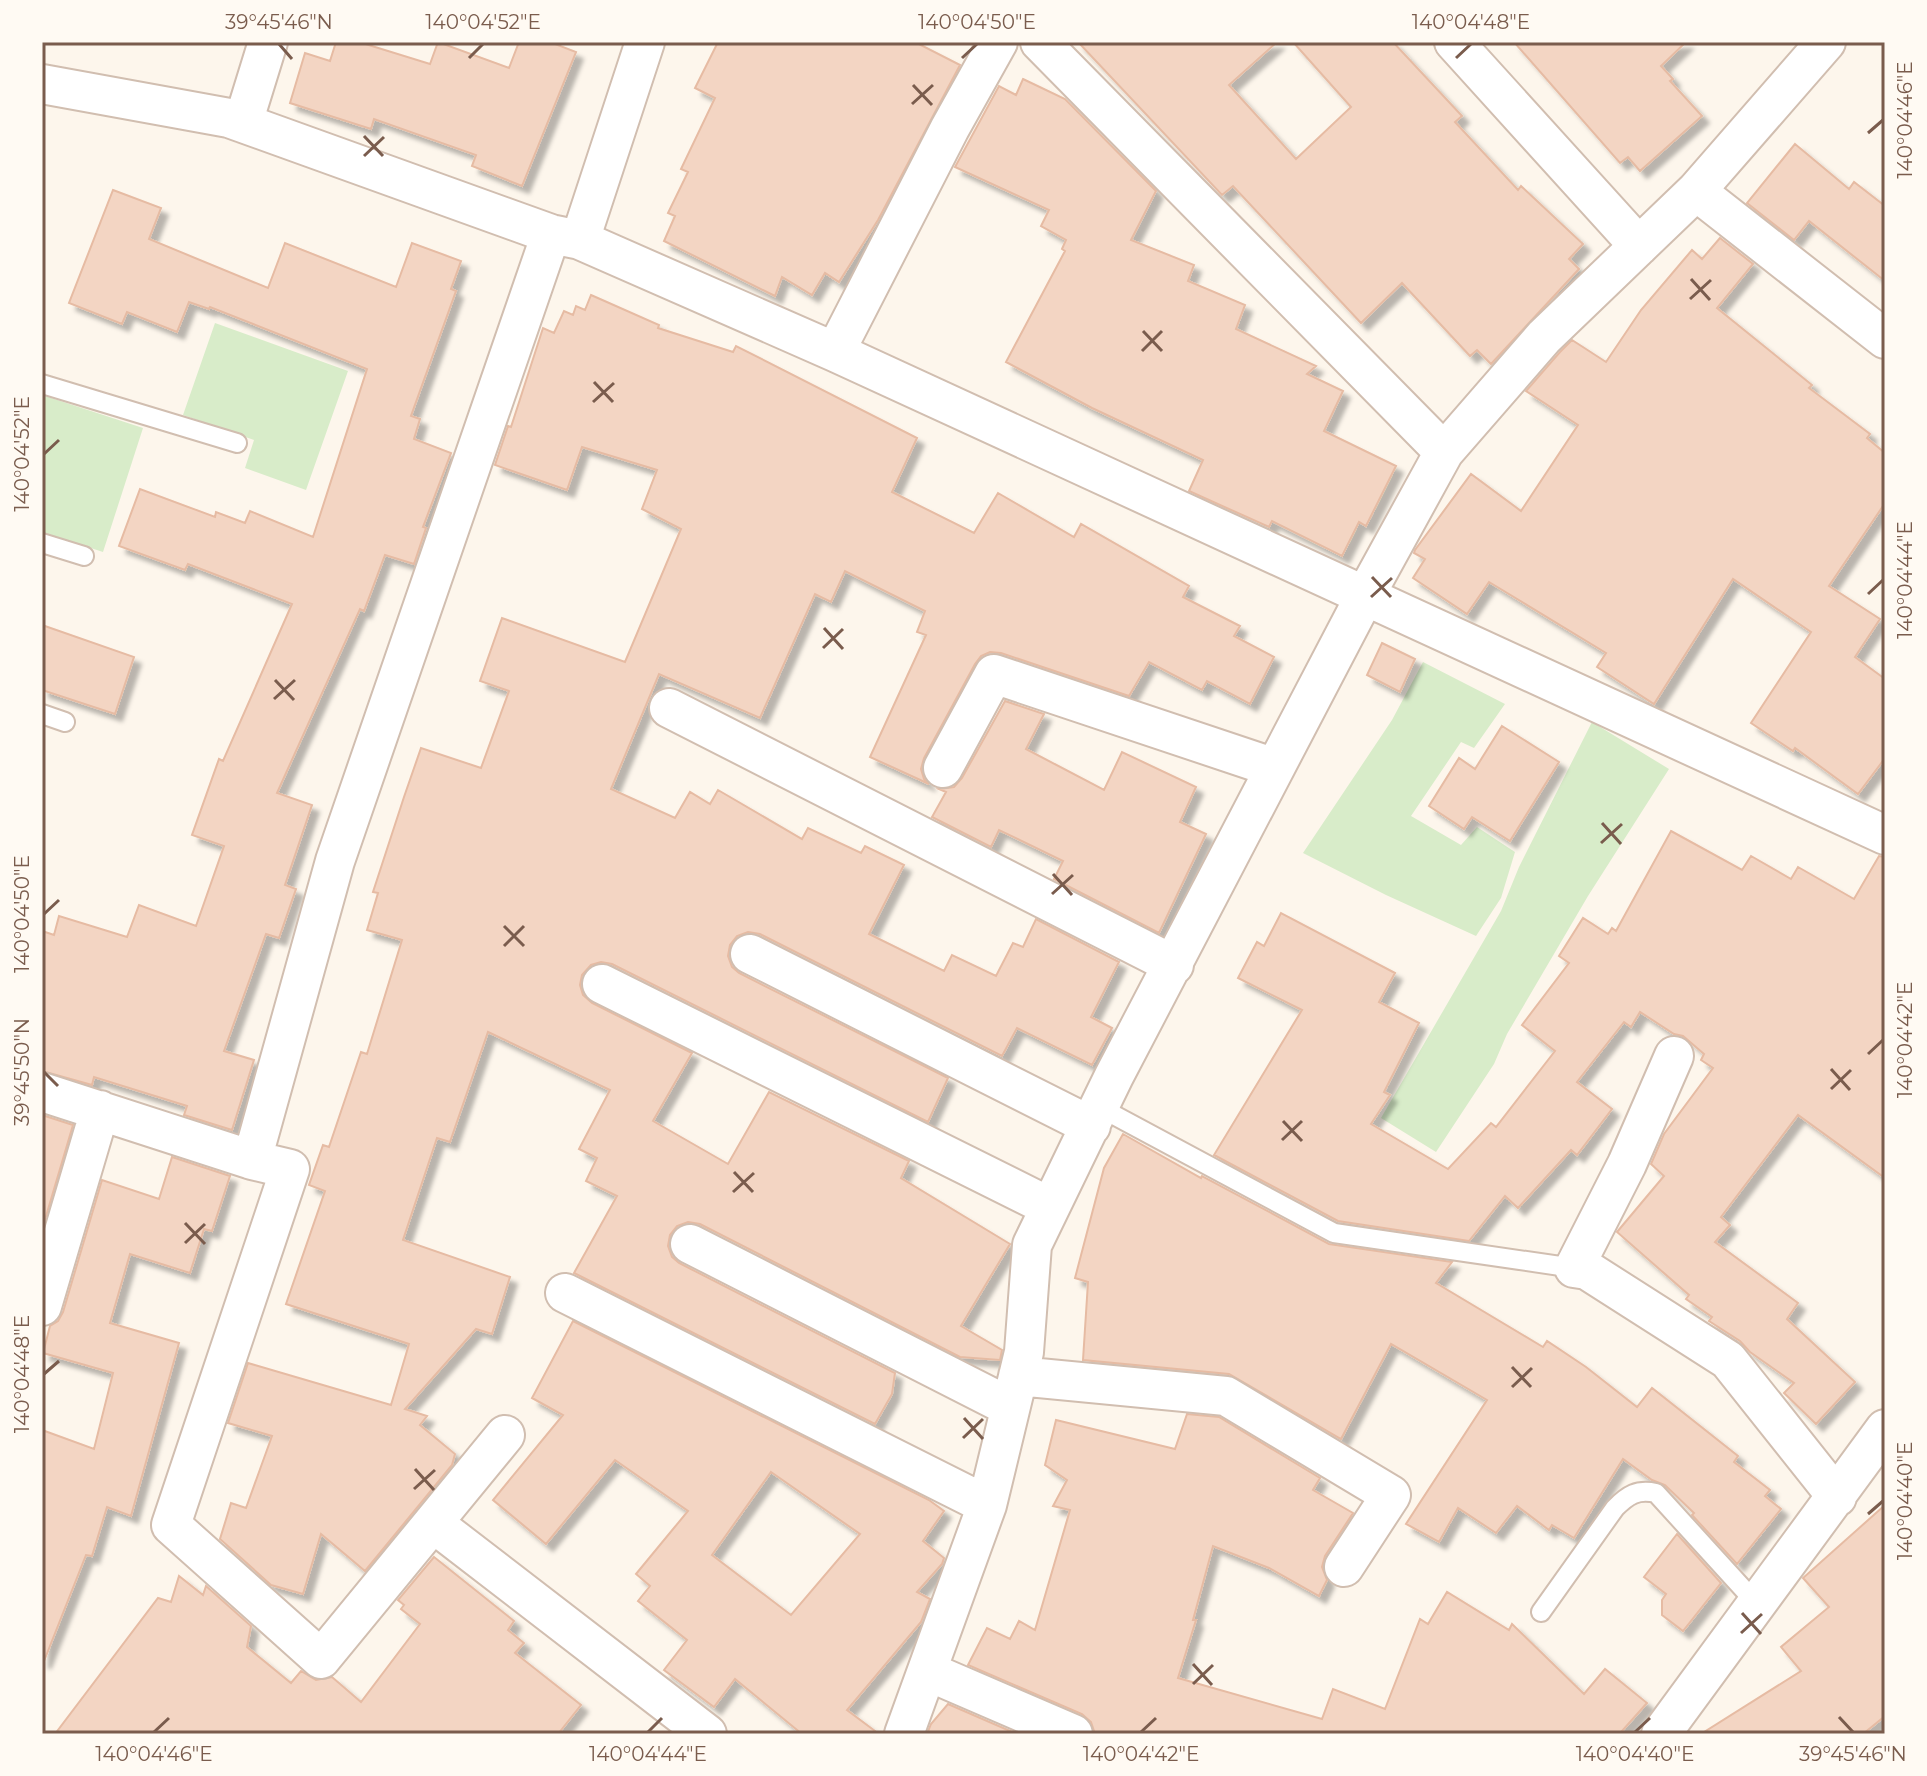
<svg xmlns="http://www.w3.org/2000/svg" width="1927" height="1776" viewBox="0 0 1927 1776" font-family="Montserrat,sans-serif">
<style>
.green{fill:#d8ecc9}
.building{fill:#f3d5c3;stroke:#e6bba3;stroke-width:2;fill-rule:evenodd;filter:url(#shadow)}
.lines{fill:none;stroke-linecap:round;stroke-linejoin:round}
.service-casing{stroke:#d1beb0;stroke-width:22}
.minor-casing{stroke:#d1beb0;stroke-width:42}
.service{stroke:#fff;stroke-width:18}
.minor{stroke:#fff;stroke-width:38}
.ticks{fill:none;stroke:#7a5c4d;stroke-width:3}
.neatline{fill:none;stroke:#7a5c4d;stroke-width:3}
.ticks-label{font-size:20px;text-anchor:middle;fill:#7a5c4d}
</style>
<defs>
<filter id="shadow"><feDropShadow dx="7" dy="7" stdDeviation="2" flood-color="#0004"/></filter>
</defs>
<rect width="100%" height="100%" fill="#fdf6ec"/>
<path class="green" d="M215,323L348,371L306,490L245,468L254,440L183,415Z
M42,395L143,428L103,552L42,532Z
M1423,662L1505,704L1474,748L1461,742L1411,816L1461,845L1477,827L1515,852L1501,898L1476,936L1386,895L1303,853L1392,720Z
M1592,722L1669,769L1588,896L1507,1034L1494,1064L1436,1152L1381,1118L1501,911L1519,867Z"/>
<path class="building" d="M336,42H359L430,64L438,42L509,68L519,42H550L576,52L522,186L472,166L476,155L374,119L371,129L290,103L305,53L330,61Z
M718,42H915L960,65L878,220L839,282L825,273L812,295L782,277L775,296L664,241L675,216L668,213L688,172L681,169L715,98L695,88Z
M1078,42H1277L1229,85L1296,159L1351,107L1293,42H1393L1462,116L1455,122L1518,190L1521,186L1583,244L1569,259L1579,269L1491,364L1477,350L1470,356L1402,283L1361,323L1233,186L1222,195Z
M1514,42H1686L1661,66L1673,79L1670,81L1702,116L1640,171L1628,157L1620,163Z
M1023,79L1065,99L1156,191L1131,240L1194,265L1188,281L1245,305L1236,329L1316,366L1307,374L1343,391L1324,431L1396,466L1366,526L1359,522L1342,556L1272,521L1269,527L1189,491L1203,460L1092,408L1006,362L1065,251L1062,249L1066,240L1041,226L1049,210L955,167L999,86L1016,95Z
M1795,144L1849,189L1854,182L1885,206V281L1809,221L1794,240L1747,203Z
M113,190L161,208L149,239L268,288L285,243L396,287L412,243L461,261L451,289L456,291L411,416L420,419L414,439L451,453L423,527L426,528L414,564L385,555L364,611L360,609L277,793L312,805L285,885L296,889L279,938L266,934L224,1051L254,1060L232,1130L184,1115L187,1106L94,1077L92,1085L42,1071V931L54,935L59,916L127,937L139,905L196,926L224,846L192,835L219,759L223,761L292,604L188,564L185,570L119,546L140,489L215,517L216,512L245,523L250,511L313,537L367,369L210,307L209,309L189,302L177,332L127,312L122,324L69,303Z
M1720,238L1753,264L1717,308L1812,385L1809,388L1870,434L1867,438L1885,453V503L1829,586L1880,619L1855,657L1885,679V758L1858,794L1795,748L1793,751L1751,723L1811,632L1733,579L1654,704L1597,667L1606,653L1489,582L1467,614L1413,578L1425,559L1414,553L1415,550L1471,474L1521,511L1578,425L1526,391L1560,352L1572,340L1606,362L1641,310L1692,250L1702,259Z
M591,295L659,325L658,328L733,352L736,346L917,438L892,492L974,533L998,493L1074,537L1081,524L1189,586L1183,597L1240,626L1234,636L1274,657L1250,704L1207,681L1202,690L1149,662L1129,696L1001,653L990,652L981,656L975,664L924,758L921,769L924,779L929,784L870,757L926,635L917,632L925,611L845,571L831,602L815,594L760,718L659,674L611,789L675,818L690,792L710,804L718,790L802,839L808,828L861,853L865,846L904,865L869,934L944,971L952,955L996,976L1013,943L1023,947L1036,919L1119,962L1091,1017L1112,1028L1092,1065L1017,1028L1002,1056L760,934L748,932L737,936L730,945L728,956L732,967L739,973L948,1078L928,1122L612,964L601,962L591,965L582,975L580,985L583,995L592,1003L692,1053L653,1121L728,1164L769,1092L909,1161L901,1178L1010,1244L961,1326L1002,1350L1000,1360L960,1357L700,1224L688,1222L677,1226L670,1235L668,1246L672,1257L679,1263L895,1373L892,1394L875,1424L574,1273L617,1196L586,1181L597,1158L579,1149L610,1090L488,1032L450,1142L437,1138L403,1240L510,1277L492,1334L476,1329L405,1409L427,1416L420,1425L455,1454L452,1465L365,1571L321,1534L303,1594L271,1585L220,1539L231,1503L246,1508L272,1436L228,1423L248,1363L391,1405L409,1344L286,1304L325,1191L309,1185L323,1145L329,1147L361,1052L367,1054L402,940L367,930L378,893L373,892L404,797L421,748L481,768L509,691L480,681L502,618L625,662L681,529L642,509L657,470L582,447L567,490L495,465L508,426L511,427L543,328L554,333L564,311L573,315L576,306L585,310Z
M42,625L134,657L115,714L42,690Z
M1382,643L1415,659L1400,692L1367,675Z
M1005,701L1044,714L1026,749L1104,790L1122,752L1196,787L1180,822L1206,834L1159,933L1054,879L1063,861L999,830L991,847L932,817L946,792L939,789L954,787L962,778Z
M1502,726L1559,762L1510,841L1472,817L1464,829L1429,806L1459,758L1475,769Z
M1671,831L1742,870L1751,856L1791,879L1798,867L1854,899L1879,856L1885,857V1178L1798,1115L1721,1217L1730,1225L1715,1242L1798,1303L1787,1319L1855,1382L1816,1424L1784,1393L1794,1383L1750,1352L1740,1341L1709,1321L1712,1317L1686,1299L1689,1295L1617,1232L1664,1176L1651,1164L1664,1134L1713,1068L1701,1060L1704,1054L1683,1036L1674,1034L1640,1012L1631,1027L1624,1022L1577,1082L1612,1109L1577,1155L1571,1150L1518,1208L1505,1196L1469,1241L1338,1221L1214,1155L1302,1010L1238,978L1257,942L1264,946L1281,913L1395,973L1379,1002L1419,1023L1384,1092L1390,1095L1371,1124L1448,1169L1491,1123L1496,1127L1555,1051L1522,1025L1569,963L1559,956L1583,918L1608,934L1612,928L1616,931Z
M42,1115L73,1125L44,1223L42,1222Z
M1123,1134L1201,1178L1202,1176L1329,1244L1452,1262L1436,1283L1543,1347L1547,1341L1586,1367L1637,1407L1652,1388L1738,1456L1734,1462L1770,1490L1765,1496L1781,1509L1737,1564L1692,1515L1694,1513L1665,1485L1652,1480L1623,1459L1574,1538L1552,1525L1549,1530L1517,1506L1496,1533L1458,1508L1439,1542L1406,1524L1487,1400L1391,1344L1341,1439L1229,1374L1083,1360L1088,1282L1075,1278L1104,1168Z
M172,1157L230,1176L212,1231L204,1229L190,1273L130,1254L110,1323L179,1343L131,1516L107,1507L92,1556L86,1555L44,1661H42V1430L94,1449L113,1373L43,1353L50,1326L58,1321L63,1312L102,1180L159,1199Z
M573,1321L929,1500L944,1511L923,1541L944,1558L942,1564L917,1592L930,1599L921,1622L847,1710L879,1734H802L735,1679L714,1707L664,1670L687,1640L638,1601L650,1586L636,1574L688,1511L615,1460L546,1544L493,1500L563,1415L532,1398ZM771,1472L860,1534L791,1615L712,1555Z
M1187,1414L1219,1417L1320,1478L1313,1490L1353,1513L1325,1556L1322,1567L1327,1580L1319,1596L1269,1568L1213,1546L1193,1620H1196L1178,1678L1322,1719L1333,1689L1385,1709L1420,1619L1428,1624L1447,1592L1509,1630L1512,1624L1584,1694L1605,1669L1647,1703L1622,1731L1625,1734H1095L1091,1722L1082,1714L968,1665L987,1628L1010,1639L1019,1621L1035,1630L1070,1510L1053,1506L1067,1480L1045,1465L1056,1420L1175,1449Z
M1885,1505V1716L1863,1734H1701L1801,1671L1781,1647L1829,1607L1803,1578Z
M1677,1534L1721,1583L1683,1631L1662,1615V1600L1666,1594L1644,1577Z
M434,1557L514,1621L508,1630L524,1643L515,1653L581,1705L558,1734H55L158,1598L171,1602L179,1576L203,1595L206,1586L251,1626L247,1647L291,1683L301,1671L316,1680L332,1677L361,1702L420,1624L401,1609L404,1605L398,1600Z
M948,1704L1017,1734H927L931,1724Z"/>
<g class="lines">
<defs>
<path id="service" d="M42,384L237,443
M42,543L84,556
M42,714L65,722
M1099,1107L1334,1233L1574,1268
M1541,1612L1615,1508C1628,1495 1637,1489 1656,1493L1757,1604"/>
<path id="minor" d="M1040,42L1444,452
M1454,42L1639,246
M42,84L229,118L551,234L580,240L835,352L1885,835
M243,123L268,42
M1696,191L1885,339
M580,240L645,42
M835,352L950,128L998,42
M669,708L1174,965
M943,768L994,674L1275,768
M750,954L1091,1126
M602,984L1050,1207
M1674,1056L1627,1164L1574,1268L1587,1270L1728,1360L1837,1497
M42,1092L252,1160L335,861L551,234
M252,1160L290,1169L171,1525L321,1659L505,1435
M690,1244L1010,1407
M565,1293L987,1505
M42,1306L100,1110
M1018,1376L1226,1396L1391,1495L1344,1567
M433,1523L707,1734
M927,1671L1073,1734
M904,1734L987,1505L1024,1352L1032,1245L1114,1076L1366,594L1444,452L1544,337L1696,191L1826,42
M1661,1734L1885,1429"/>
</defs>
<use href="#service" class="service-casing"/>
<use href="#minor" class="minor-casing"/>
<use href="#service" class="service"/>
<use href="#minor" class="minor"/>
</g>
<path class="ticks" d="M279,44L292,59M469,58L483,44M962,58L977,44M1456,58L1471,44M913,85L932,105M912,104L933,85M1868,133L1883,120M364,136L383,156M364,156L384,137M1691,279L1710,300M1690,299L1711,280M1143,331L1162,351M1142,351L1162,331M594,382L613,402M593,402L614,383M44,454L59,440M1372,577L1391,597M1868,594L1883,580M1371,597L1392,578M824,628L843,649M823,648L843,629M275,680L294,700M274,699L295,680M1602,823L1621,844M1601,843L1622,824M1053,874L1072,895M1052,894L1073,875M44,914L59,900M504,926L524,946M504,946L524,926M1868,1054L1883,1040M1831,1069L1850,1090M44,1072L58,1086M1831,1089L1851,1070M1283,1121L1302,1141M1282,1140L1302,1121M734,1172L753,1192M733,1192L754,1173M185,1223L205,1244M185,1243L205,1224M1512,1367L1531,1387M44,1374L59,1361M1512,1387L1532,1368M964,1418L983,1439M963,1438L983,1419M415,1469L434,1490M414,1489L435,1470M1868,1514L1883,1501M1742,1613L1761,1634M1741,1633L1762,1614M1193,1664L1212,1685M1193,1684L1213,1665M1839,1717L1853,1732M154,1732L169,1718M648,1732L662,1718M1141,1732L1156,1718M1635,1732L1650,1718"/>
<rect width="1927" height="1776" fill="none" stroke="#fffaf3" stroke-width="88"/>
<rect x="44" y="44" width="1839" height="1688" class="neatline"/>
<g class="ticks-label">
<text x="279" y="29">39°45'46"N</text>
<text x="483" y="29">140°04'52"E</text>
<text x="977" y="29">140°04'50"E</text>
<text x="1471" y="29">140°04'48"E</text>
<text transform="translate(1905 120) rotate(-90)" y="7">140°04'46"E</text>
<text transform="translate(22 454) rotate(-90)" y="7">140°04'52"E</text>
<text transform="translate(1905 580) rotate(-90)" y="7">140°04'44"E</text>
<text transform="translate(22 914) rotate(-90)" y="7">140°04'50"E</text>
<text transform="translate(1905 1040) rotate(-90)" y="7">140°04'42"E</text>
<text transform="translate(22 1072) rotate(-90)" y="7">39°45'50"N</text>
<text transform="translate(22 1374) rotate(-90)" y="7">140°04'48"E</text>
<text transform="translate(1905 1501) rotate(-90)" y="7">140°04'40"E</text>
<text x="154" y="1761">140°04'46"E</text>
<text x="648" y="1761">140°04'44"E</text>
<text x="1141" y="1761">140°04'42"E</text>
<text x="1635" y="1761">140°04'40"E</text>
<text x="1853" y="1761">39°45'46"N</text>
</g>
</svg>
